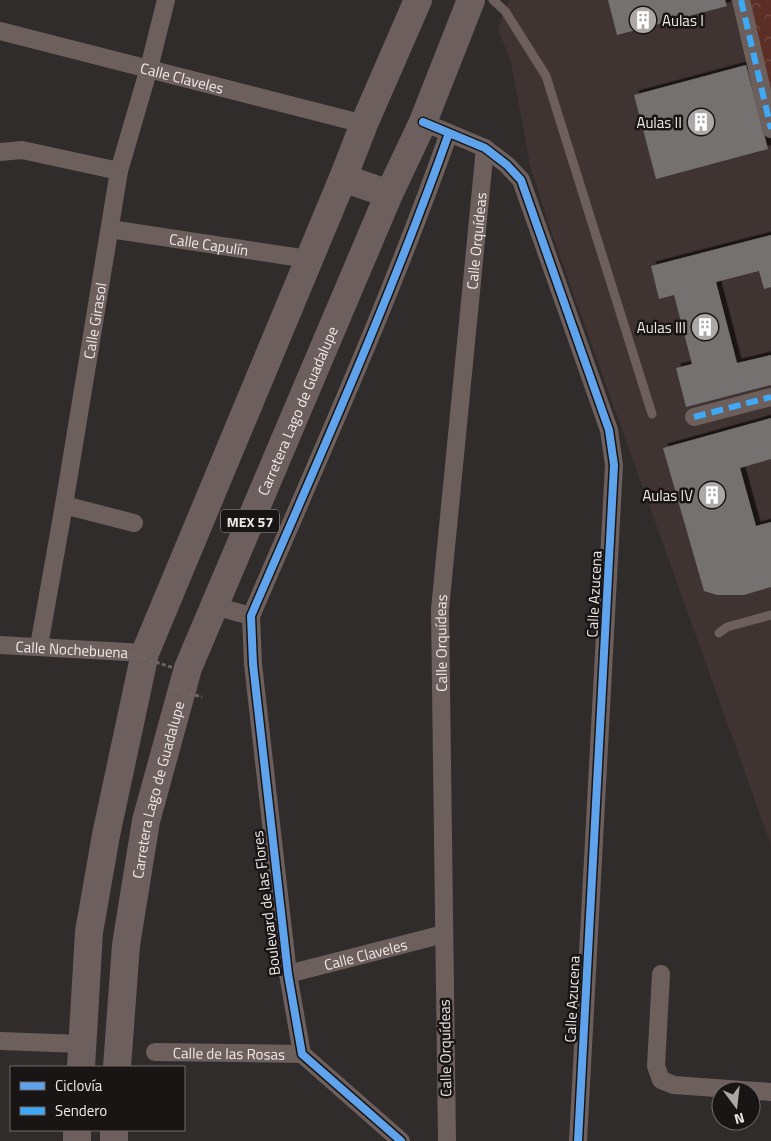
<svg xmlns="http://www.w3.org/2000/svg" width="771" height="1141" viewBox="0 0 771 1141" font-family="'Titillium Web',sans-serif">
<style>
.built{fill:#403432}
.park{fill:url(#park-crowns)}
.building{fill:#747171;filter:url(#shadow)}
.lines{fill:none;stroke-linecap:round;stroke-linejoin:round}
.lane{stroke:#6d5f5c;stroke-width:9}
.street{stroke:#6d5f5c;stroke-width:18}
.primary{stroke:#6d5f5d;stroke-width:28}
.path-bridge{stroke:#706563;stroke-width:3;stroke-dasharray:4 2.5;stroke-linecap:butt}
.quiet{stroke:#3fa9f5;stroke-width:6;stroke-dasharray:12 6;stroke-linecap:butt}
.cycleway-casing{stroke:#181514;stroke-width:11}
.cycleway{stroke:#60a3ed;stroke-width:8}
.labels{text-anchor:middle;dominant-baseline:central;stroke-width:5;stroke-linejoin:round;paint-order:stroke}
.shield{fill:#181514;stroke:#aeaaa9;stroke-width:1}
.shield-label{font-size:14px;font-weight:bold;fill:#efeae9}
.poi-label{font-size:15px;fill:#efeae9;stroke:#181514;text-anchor:end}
.street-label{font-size:15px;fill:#efeae9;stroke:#181514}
</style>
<defs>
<pattern id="park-crowns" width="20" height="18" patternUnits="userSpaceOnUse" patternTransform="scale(1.25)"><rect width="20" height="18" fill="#5b2e26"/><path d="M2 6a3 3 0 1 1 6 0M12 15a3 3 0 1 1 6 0" fill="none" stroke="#734c46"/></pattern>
<filter id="shadow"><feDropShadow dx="4.5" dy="-4.5" stdDeviation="0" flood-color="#0009"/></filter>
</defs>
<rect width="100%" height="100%" fill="#302c2c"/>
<path class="built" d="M509,0H771V845L552,234L530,165L511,62L498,29Z"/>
<path class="park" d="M750,0H771V93Z"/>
<path class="building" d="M608,0H725L727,6L617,35Z
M746,65L768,149L656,179L634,95Z
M771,235V287L764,289L759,271L716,282L737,363L771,355V385L686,407L676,368L692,364L674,295L659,299L651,266Z
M771,418V459L740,468L756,526L771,522V587L744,595H717L704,591L663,448Z"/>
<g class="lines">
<path class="lane" d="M493,0L505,11L546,76L652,414
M719,633L727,627L771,615"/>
<g class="street">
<path d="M741,0L771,129"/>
<path id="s1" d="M0,31L364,124"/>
<path d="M423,122L485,148L507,165L521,180L609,430L614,465L578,1141"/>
<path d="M0,152L22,150L119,171"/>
<path id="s2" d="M110,229L308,259"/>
<path d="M694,417L771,397"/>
<path d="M64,505L134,523"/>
<path d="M214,606L251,616"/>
<path id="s3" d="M0,645L145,653"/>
<path id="s4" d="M39,646L64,505L119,171L149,68L166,0"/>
<path id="s5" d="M288,974L444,934"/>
<path d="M661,974L656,1066L661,1080L674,1085L771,1092"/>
<path d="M0,1041L81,1044"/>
<path id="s6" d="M155,1052L302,1054"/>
<path d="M401,1141L302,1054L288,974L253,664L251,616C320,456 391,297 449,133"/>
<path id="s7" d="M447,1141L440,609L485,148"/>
</g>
<g class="primary">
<path d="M343,178L389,194"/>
<path d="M81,1067L89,932L106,835L145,653L343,178L364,124L418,0"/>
<path id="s8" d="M117,1067L126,945L146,821L188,668L389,194L423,122L471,0"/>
<path d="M77,1141V1130"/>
<path d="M114,1141V1130"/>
</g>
<path class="path-bridge" d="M131,654L177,669
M170,688L202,697"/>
<path class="quiet" d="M741,0L771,129
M694,417L771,397"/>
<defs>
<path id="cycleway" d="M423,122L485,148L507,165L521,180L609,430L614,465L578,1141
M401,1141L302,1054L288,974L253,664L251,616C320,456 391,297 449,133"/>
</defs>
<use href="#cycleway" class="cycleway-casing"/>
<use href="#cycleway" class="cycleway"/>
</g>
<defs>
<symbol id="building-disc" viewBox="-11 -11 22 22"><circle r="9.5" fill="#aca8a7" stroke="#181514"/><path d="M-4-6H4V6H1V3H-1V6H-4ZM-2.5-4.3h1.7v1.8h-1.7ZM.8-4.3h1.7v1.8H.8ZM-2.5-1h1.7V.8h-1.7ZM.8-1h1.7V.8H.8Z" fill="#fff"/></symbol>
</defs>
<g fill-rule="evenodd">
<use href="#building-disc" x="627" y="4" width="32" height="32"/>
<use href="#building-disc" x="685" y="106" width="32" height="32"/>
<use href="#building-disc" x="689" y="311" width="32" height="32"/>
<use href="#building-disc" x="696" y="479" width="32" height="32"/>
</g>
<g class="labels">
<rect class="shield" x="221" y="509.5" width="58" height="23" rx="4"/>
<g class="shield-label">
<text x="250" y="521">MEX 57</text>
</g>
<g class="poi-label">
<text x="662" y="20" text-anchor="start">Aulas I</text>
<text x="682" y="122">Aulas II</text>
<text x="686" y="327">Aulas III</text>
<text x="693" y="495">Aulas IV</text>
</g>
<g class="street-label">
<text stroke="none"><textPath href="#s1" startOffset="188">Calle Claveles</textPath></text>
<text stroke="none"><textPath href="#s7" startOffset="902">Calle Orquídeas</textPath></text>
<text stroke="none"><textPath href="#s2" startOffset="100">Calle Capulín</textPath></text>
<text stroke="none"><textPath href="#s4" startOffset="330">Calle Girasol</textPath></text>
<text stroke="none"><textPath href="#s8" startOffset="686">Carretera Lago de Guadalupe</textPath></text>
<text transform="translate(594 594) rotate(-87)">Calle Azucena</text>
<text stroke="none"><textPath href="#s7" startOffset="498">Calle Orquídeas</textPath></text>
<text stroke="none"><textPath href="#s3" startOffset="72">Calle Nochebuena</textPath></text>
<text stroke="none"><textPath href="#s8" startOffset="281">Carretera Lago de Guadalupe</textPath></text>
<text transform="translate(266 903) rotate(-97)">Boulevard de las Flores</text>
<text stroke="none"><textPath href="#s5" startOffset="80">Calle Claveles</textPath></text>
<text transform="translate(572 999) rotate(-87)">Calle Azucena</text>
<text transform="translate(445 1048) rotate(-91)">Calle Orquídeas</text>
<text stroke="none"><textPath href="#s6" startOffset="74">Calle de las Rosas</textPath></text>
</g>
</g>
<rect x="10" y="1066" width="175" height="65" fill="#181514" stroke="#6e6a69"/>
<rect x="20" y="1082" width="25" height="8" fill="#60a3ed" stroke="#6e6a69"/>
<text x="55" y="1091" font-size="15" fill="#efeae9">Ciclovía</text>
<rect x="20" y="1107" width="25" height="8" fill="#3fa9f5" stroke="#6e6a69"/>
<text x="55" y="1116" font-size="15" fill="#efeae9">Sendero</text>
<g transform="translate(736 1106) rotate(165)"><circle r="24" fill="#181514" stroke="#6e6a69"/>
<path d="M0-4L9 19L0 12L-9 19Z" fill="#aca8a7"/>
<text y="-8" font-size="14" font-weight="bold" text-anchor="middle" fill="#efeae9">N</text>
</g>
</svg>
